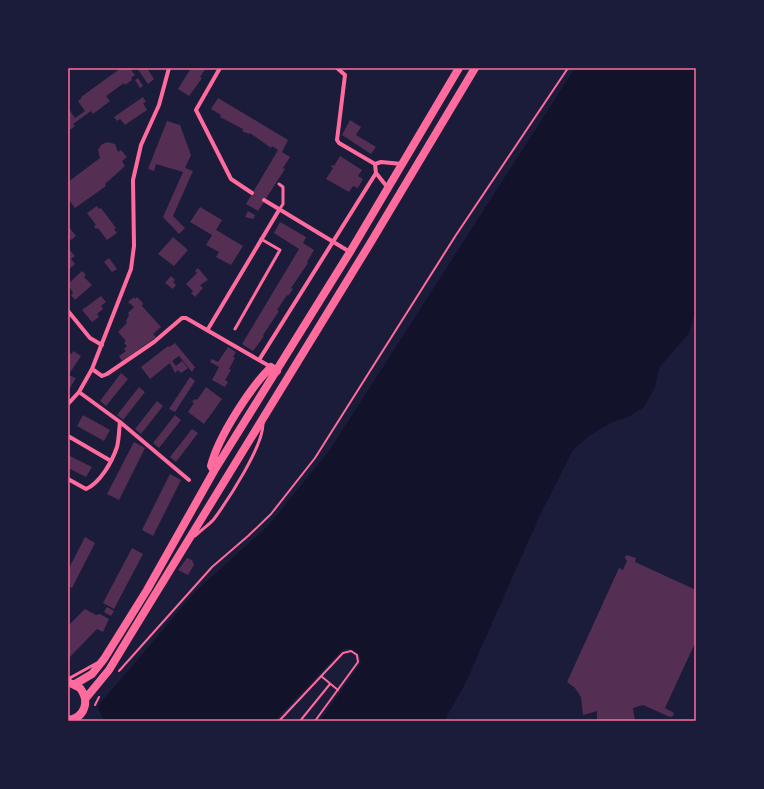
<svg xmlns="http://www.w3.org/2000/svg" width="764" height="789" viewBox="0 0 764 789" font-family="Commissioner,sans-serif">
<style>
.water{fill:#12122b}
.building{fill:#542f53}
.lines{fill:none;stroke-linecap:round;stroke-linejoin:round}
.path{stroke:#ff6b9d;stroke-width:2}
.service{stroke:#ff6b9d;stroke-width:3}
.minor{stroke:#ff6b9d;stroke-width:4}
.secondary{stroke:#ff6b9d;stroke-width:8}
.neatline{fill:none;stroke:#ff6b9d;stroke-width:1.5}
</style>
<rect width="100%" height="100%" fill="#1b1b3a"/>
<path class="water" d="M575,68H696V307L689,333L659,368L655,387L644,407L630,416L610,423L589,436L573,450L540,515L465,684L444,721H320L361,663C360,652 354,647 343,649L274,721H104L98,706L196,591L268,526L329,451Z"/>
<path class="building" d="M121,68H130L135,75L131,78L132,80L125,85L124,83L106,96L110,101L93,114L91,111L73,124L75,126L68,131V108L75,118L85,111L78,101L82,98L81,97Z
M137,68H147L154,79L148,84Z
M191,68H206L200,77L202,78L189,96L178,89Z
M138,78L143,86L140,88L135,80Z
M143,97L146,102L143,103L147,110L125,125L120,119L117,121L114,117Z
M218,98L288,140L282,152L290,157L283,168L285,169L258,211L246,204L278,150L272,146L271,148L250,133L249,134L242,131L243,129L220,117L221,115L211,109Z
M350,120L361,127L356,135L376,147L371,154L342,135Z
M167,121L180,125L191,155L185,168L193,171L173,216L185,228L179,234L163,217L183,172L156,164L154,171L148,169Z
M107,142L115,144L118,152L121,150L127,157L122,161L125,166L105,184L106,186L75,208L68,199V182L100,158L98,150L101,145Z
M340,156L362,170L358,176L363,179L358,188L353,186L349,192L326,179L333,168L331,167L332,165L334,166Z
M97,206L99,209L101,208L116,228L114,229L117,233L107,240L98,228L96,229L94,226L96,225L87,213Z
M200,207L222,220L216,230L243,246L231,265L216,257L219,252L206,245L212,235L190,222Z
M248,211L255,215L253,219L245,217Z
M280,222L306,237L303,243L314,250L307,262L308,263L291,288L293,289L288,296L287,295L277,310L279,311L263,335L264,336L253,351L242,344L299,249L274,233Z
M68,226L76,236L71,240L68,236Z
M173,237L188,250L174,266L158,254Z
M68,248L75,256L71,259L75,264L68,270Z
M109,258L117,269L112,272L104,262Z
M198,268L208,280L200,285L203,288L195,297L191,293L193,291L186,284L197,273L195,271Z
M82,271L86,275L84,277L92,285L75,300L71,295L73,293L68,284Z
M171,276L175,280L173,282L176,285L173,289L165,283Z
M101,296L106,302L101,306L103,309L97,314L99,317L92,322L82,310Z
M134,297L135,299L137,297L143,303L142,306L161,327L153,334L156,337L152,340L122,361L119,356L126,351L124,349L127,346L124,343L126,341L118,332L127,323L126,321L129,315L128,313L134,307L128,302Z
M175,343L195,367L192,372L179,356L172,361L176,366L182,361L188,368L181,373L178,370L175,373L170,363L150,379L141,367L168,346L169,347Z
M228,347L236,352L233,357L235,358L229,369L231,370L225,380L228,382L225,387L212,380L219,367L210,362L212,359L218,362Z
M73,351L81,356L69,374L68,352L72,354Z
M121,373L128,379L106,406L100,401Z
M68,375L76,378L68,391Z
M190,377L195,381L175,412L169,409Z
M139,387L145,392L123,420L117,415Z
M206,387L222,399L204,424L188,412L194,403L192,402L195,399L197,400Z
M157,401L163,406L141,434L135,429Z
M83,415L110,430L104,441L77,426Z
M175,415L181,420L159,448L153,443Z
M192,429L198,433L176,462L170,457Z
M134,442L145,448L119,500L107,494Z
M68,455L92,467L86,477L68,468Z
M170,474L181,480L153,536L142,530Z
M85,537L95,543L72,588L68,586V570Z
M132,548L143,554L114,609L103,603Z
M626,555L636,558L635,562L696,590V641L665,708L674,713L673,716L670,717L643,705L633,708L635,721H597V711L583,715L581,697L575,688L567,682L619,568L623,570L627,561L625,558Z
M187,558L192,560L194,565L188,575L178,570Z
M107,607L114,611L111,616L104,612Z
M85,609L96,615L100,614L109,619L103,632L97,629L68,659V626Z"/>
<g class="lines">
<path class="path" d="M119,671L212,567L248,536L271,514L315,458L456,235L568,68
M321,676L338,690
M95,705L99,697
M279,721L343,653L351,651L357,655L358,662L315,721
M300,721L330,684"/>
<path class="service" d="M279,184L283,187V204L279,210
M235,329L280,250L261,239
M195,536C201,530 209,525 214,519C228,500 264,445 263,423
M68,679L97,663"/>
<path class="minor" d="M220,68L196,110L231,179L252,193
M337,68L345,75L337,140L339,143L375,164
M375,164L376,173L388,188
M375,164L381,162L402,164
M264,200L350,252
M68,311L90,338L102,345
M208,329L279,210
M259,360L376,173
M92,369L102,376L107,374L154,342L182,318H186L271,367
M79,392L120,422L189,480
M68,404L79,392L92,369L131,269L134,246L133,180L141,145L159,105L169,68
M68,436L111,461
M68,479L86,489C100,483 112,462 117,447C119,439 119,430 120,422"/>
<path class="secondary" d="M214,471L211,466C218,437 250,388 271,367L277,371
M68,682L80,688C90,701 85,718 68,720
M75,684L92,674L104,659L147,590L214,471L350,252L459,68
M86,698L109,670L129,637L371,242L475,68"/>
</g>
<rect width="764" height="789" fill="none" stroke="#1b1b3a" stroke-width="138"/>
<rect x="69" y="69" width="626" height="651" class="neatline"/>
</svg>
